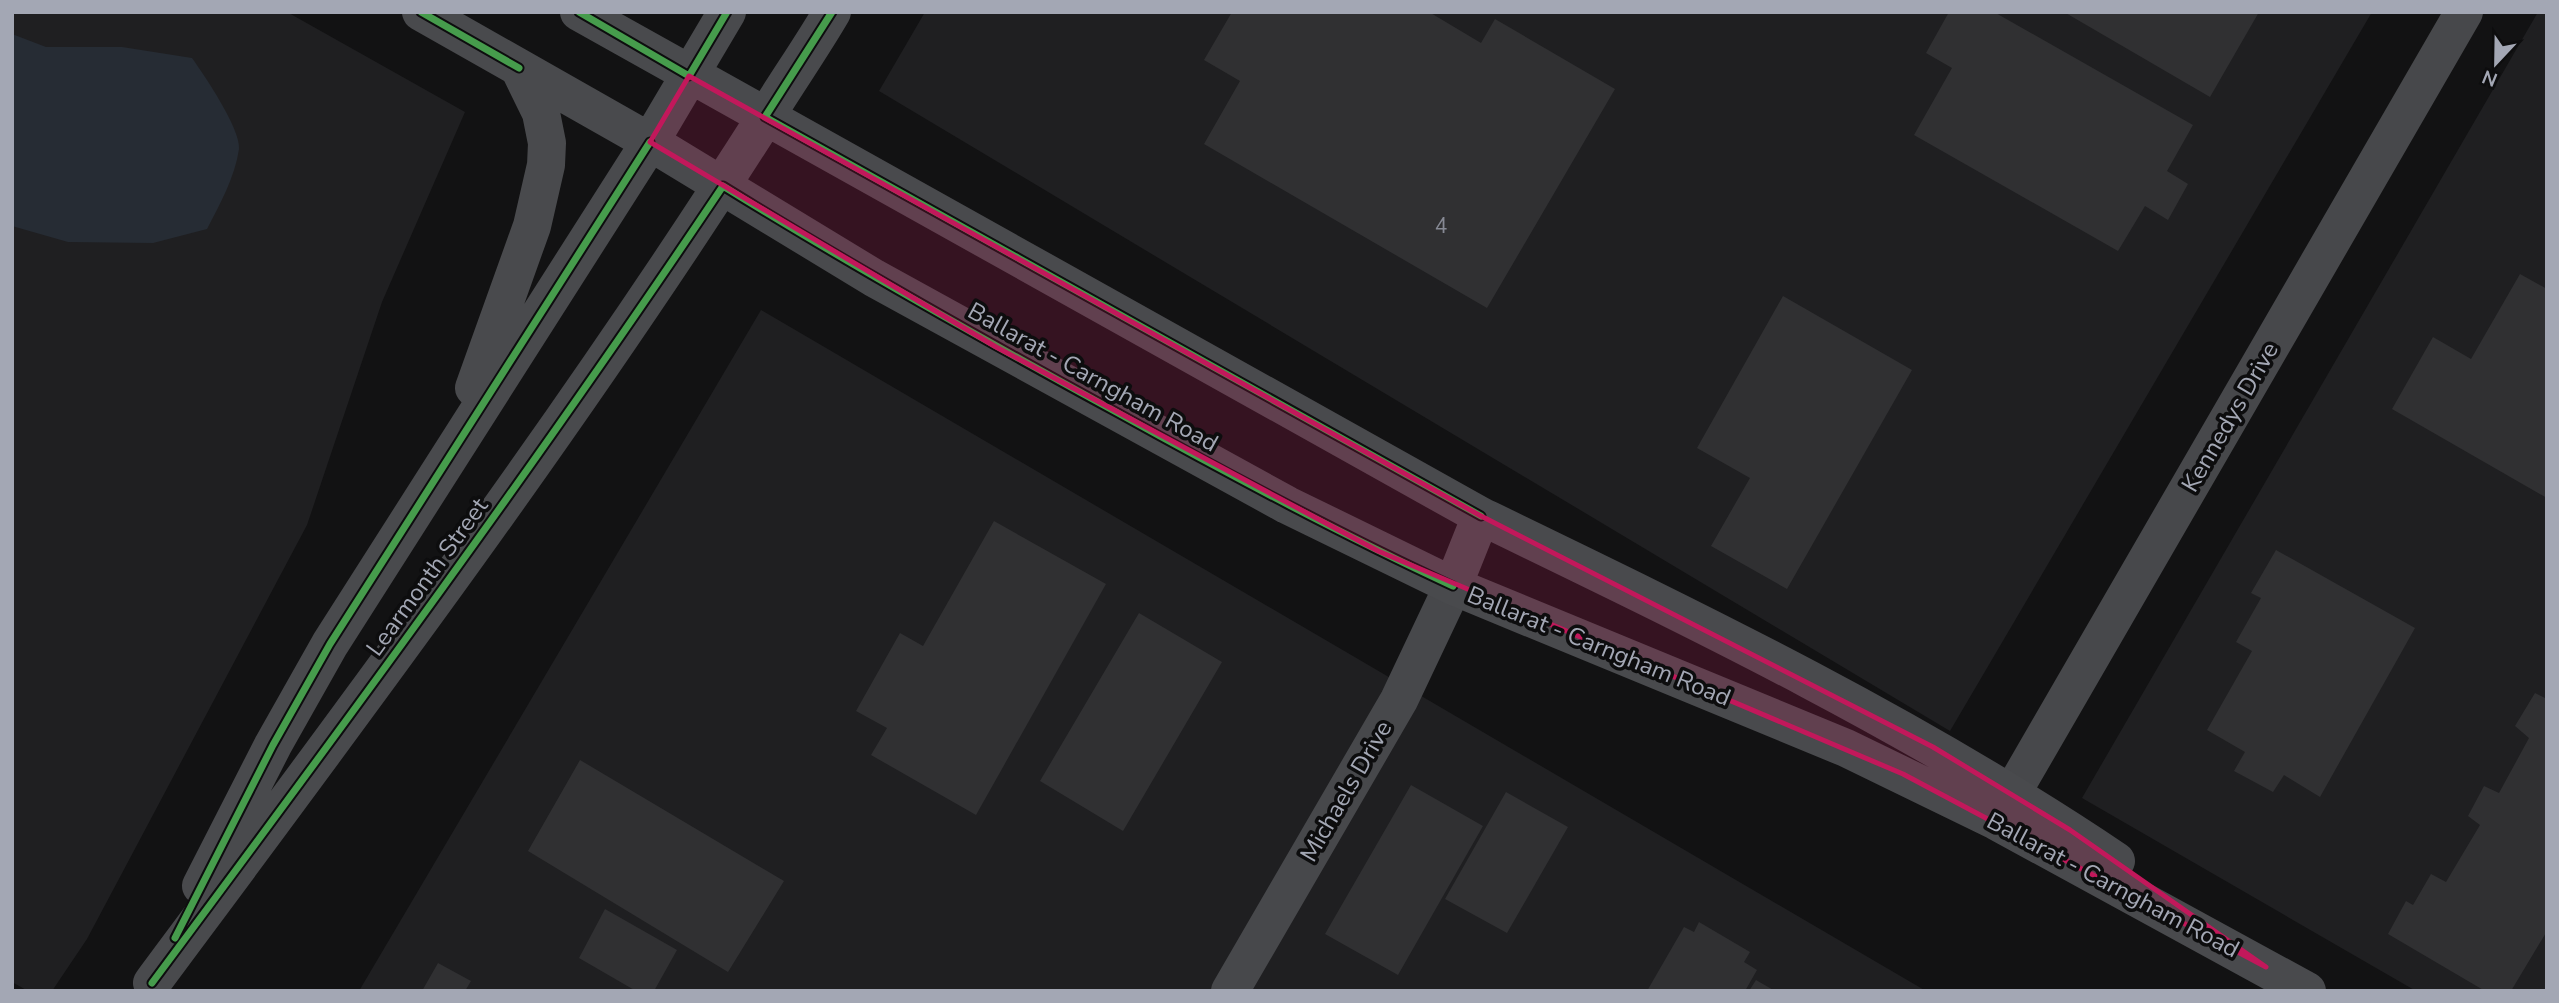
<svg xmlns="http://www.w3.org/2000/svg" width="2559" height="1003" viewBox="0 0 2559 1003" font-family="'Nunito Sans',sans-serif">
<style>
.built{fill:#1f1f21}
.water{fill:#262c34}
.building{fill:#303032}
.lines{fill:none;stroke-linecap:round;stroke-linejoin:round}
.minor{stroke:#47484b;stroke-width:38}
.major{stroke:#494a4d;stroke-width:38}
.cycleway-casing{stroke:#0d0d0e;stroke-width:11}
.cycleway{stroke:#469c4c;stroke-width:7}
.marked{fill:#c2185b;fill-opacity:0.2;stroke:#c2185b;stroke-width:5;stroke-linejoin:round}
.labels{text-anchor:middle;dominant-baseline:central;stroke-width:7;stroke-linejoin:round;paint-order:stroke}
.number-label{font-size:21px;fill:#868994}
.street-label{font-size:24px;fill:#a3a7b4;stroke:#0d0d0e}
</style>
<rect width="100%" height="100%" fill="#121213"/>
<path class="built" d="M12,12H287L465,112L382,302L307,525L87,939L52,991H28L12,982Z
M925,12H2372L1950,731L879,91Z
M2538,12H2547V991H2416L2082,798Z
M761,310L1926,991H359Z"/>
<path class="water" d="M12,34L46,47H122L192,58C204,75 241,129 239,149C235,177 220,204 207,229L153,243L68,242L12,226Z"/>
<path class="building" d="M1232,12L1276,14L1277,12H1429L1481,43L1495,19L1615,89L1487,308L1204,144L1240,81L1204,60Z
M1949,12H1994L2193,125L2167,171L2188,184L2168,220L2145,206L2118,251L1914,135L1952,68L1926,53Z
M2064,12H2259L2210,97Z
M2520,274L2547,289V498L2392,409L2433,337L2471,359Z
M1783,296L1912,370L1787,589L1711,546L1750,478L1697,448Z
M994,521L1106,584L976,815L871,755L887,728L856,711L900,633L923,646Z
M2276,550L2415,628L2320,797L2284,775L2273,792L2234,771L2245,752L2207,730L2252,651L2236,642L2261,598L2251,593Z
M1139,613L1222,662L1123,831L1040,781Z
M2535,693L2547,699V931L2511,991H2485L2388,934L2406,901L2413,905L2431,874L2446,882L2480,825L2468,816L2484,786L2499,793L2529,738L2515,726Z
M580,760L784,881L728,972L528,851Z
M1411,785L1483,826L1398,975L1325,934Z
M1506,792L1568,827L1507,933L1445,899Z
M605,909L677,950L654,991H636L579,958Z
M1699,922L1750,952L1744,962L1757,970L1745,991H1647L1684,927L1694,932Z
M438,963L471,981L465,991H422Z
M1756,980L1775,991H1749Z"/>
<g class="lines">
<path class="minor" d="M2012,793L2464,12
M1230,991L1399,700L1453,586"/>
<path class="major" d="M421,12L650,142L874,278L1287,505L1453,586L1846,748L1996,821L2307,991
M579,12L1481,516C1698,621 1916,726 2116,861
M474,388L532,226L546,165L547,143L541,113L519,68
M1453,586L1481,516
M201,886L273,745L330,644L650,142L727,12
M152,983C363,699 575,417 765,118C787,82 811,48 832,12"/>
<defs>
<path id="cycleway" d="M421,12L519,68
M579,12L689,76L727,12
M832,12L765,117L1481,516
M175,938L273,745L330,644L650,142
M152,983C347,721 541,458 723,186C852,266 984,340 1118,413C1228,474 1338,533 1453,586"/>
</defs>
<use href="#cycleway" class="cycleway-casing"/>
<use href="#cycleway" class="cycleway"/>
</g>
<path class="marked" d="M689,76L1481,516L1933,747L2070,830L2266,967L1903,774L1378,551L996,347L650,142Z"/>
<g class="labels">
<g class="number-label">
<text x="1441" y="226">4</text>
</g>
<g class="street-label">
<text transform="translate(1093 377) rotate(29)">Ballarat - Carngham Road</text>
<text transform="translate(2230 417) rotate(-60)">Kennedys Drive</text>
<text transform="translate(427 577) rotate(-54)">Learmonth Street</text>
<text transform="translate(1599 646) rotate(22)">Ballarat - Carngham Road</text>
<text transform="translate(1346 791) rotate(-60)">Michaels Drive</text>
<text transform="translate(2113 885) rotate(28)">Ballarat - Carngham Road</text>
</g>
</g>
<rect width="2559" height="1003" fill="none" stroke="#a3a7b4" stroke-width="28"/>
<g transform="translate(2496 63) rotate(202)" stroke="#0d0d0e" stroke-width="5" paint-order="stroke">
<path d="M0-5L12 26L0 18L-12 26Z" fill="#a3a7b4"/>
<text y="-10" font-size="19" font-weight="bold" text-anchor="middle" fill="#a3a7b4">N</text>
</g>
</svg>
